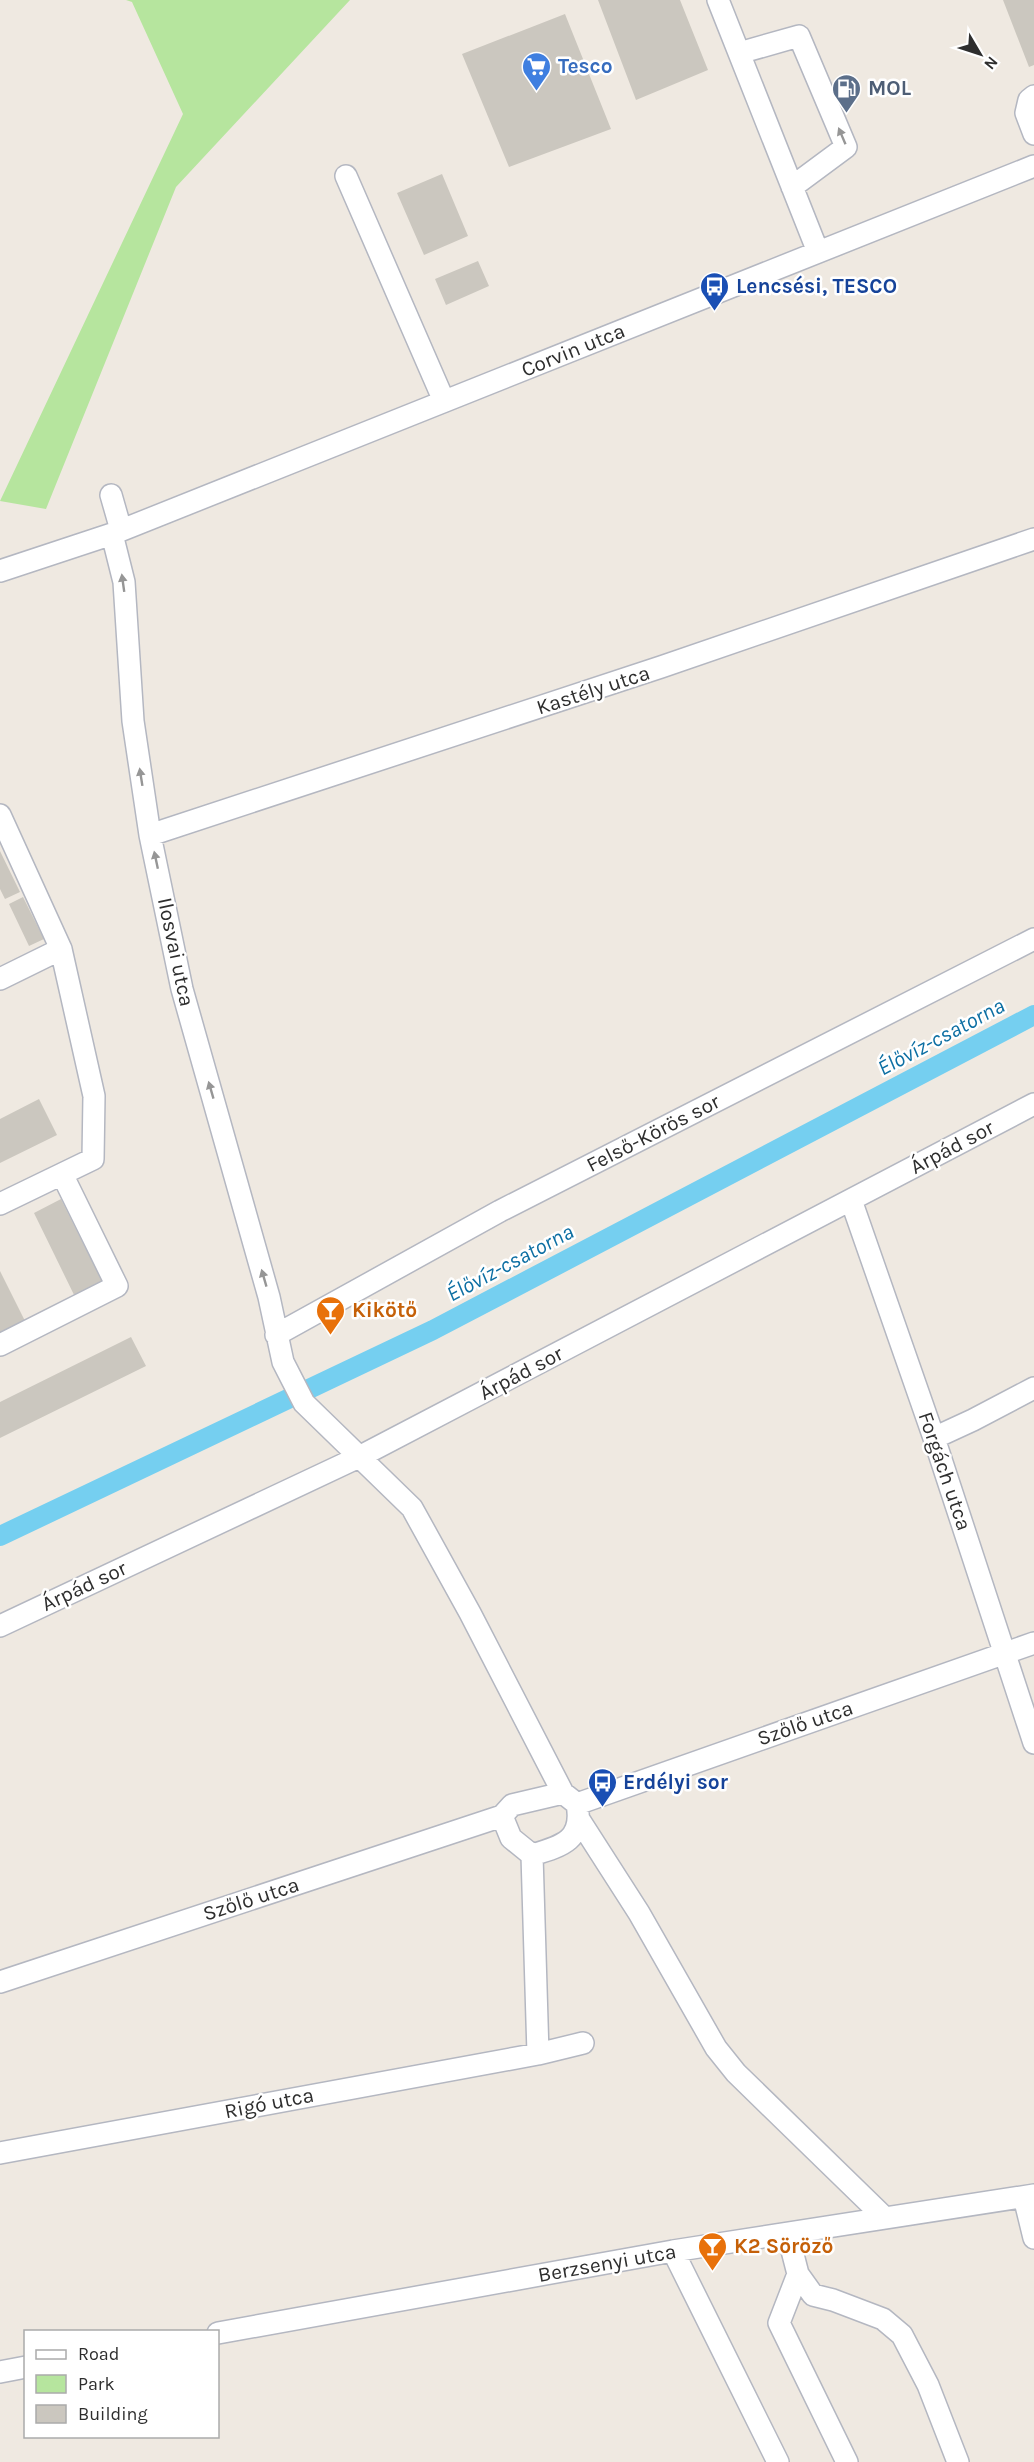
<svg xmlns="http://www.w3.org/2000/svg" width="1034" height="2462" viewBox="0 0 1034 2462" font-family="Karla,sans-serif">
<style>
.green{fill:#b6e59e}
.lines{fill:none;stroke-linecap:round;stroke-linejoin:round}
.canal{stroke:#75cff0;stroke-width:20}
.building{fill:#cbc7bf}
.minor-casing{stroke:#b4b7c1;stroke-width:24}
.minor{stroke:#fff;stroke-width:21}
.oneway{fill:#969696}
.labels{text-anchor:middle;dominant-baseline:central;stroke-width:5;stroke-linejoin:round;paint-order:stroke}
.shop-label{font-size:21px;font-weight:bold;fill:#366cbe;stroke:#fff;text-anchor:start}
.service-label{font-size:21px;font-weight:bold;fill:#4e5e75;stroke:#fff;text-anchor:start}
.transit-label{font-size:21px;font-weight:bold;fill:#164399;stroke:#fff;text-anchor:start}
.street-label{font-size:21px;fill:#2e2e2e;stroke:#fff}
.food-label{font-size:21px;font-weight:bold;fill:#c56008;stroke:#fff;text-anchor:start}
.water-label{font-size:22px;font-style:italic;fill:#0d6fa3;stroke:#fff}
</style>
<rect width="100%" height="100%" fill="#efe9e1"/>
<path class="green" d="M126,0H350L176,187L46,509L0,501L183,114L132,2Z"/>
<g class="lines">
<path class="canal" d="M0,1536L433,1330L1034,1015"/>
</g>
<path class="building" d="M598,0H680L708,70L636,100Z
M1003,0H1034V65L1029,67Z
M565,14L611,129L509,167L462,54Z
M442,174L468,236L424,255L397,193Z
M478,261L489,286L446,305L435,279Z
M0,851L20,892L5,899L0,889Z
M23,897L44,939L29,946L9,904Z
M39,1099L57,1135L0,1163V1119Z
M61,1199L106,1289L78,1303L34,1213Z
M0,1271L28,1327L0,1340Z
M131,1337L146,1366L0,1438V1402Z"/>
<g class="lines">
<defs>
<path id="minor" d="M718,0L818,252
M739,53L799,36L846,147L792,187
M1034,96L1029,100L1026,113L1034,134
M346,176L444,401
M111,495L121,530
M112,534L124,582L133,721L150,835L182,989L269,1297L283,1362L304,1403L412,1508L470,1613L563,1793
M0,571L112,534L1034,166
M0,815L61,949L94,1096L93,1159L0,1204
M150,835L661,667L1034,539
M0,979L61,949
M851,1200L934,1438L1034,1743
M276,1335L500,1211L1034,939
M0,1345L117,1286L62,1174
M934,1438L973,1420L1034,1388
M0,1626L359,1457L1034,1104
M577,1804L1034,1643
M580,1821L639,1913L716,2048L736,2073L885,2218
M532,1855L538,2054
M0,1982L502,1816L512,1805L563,1793L577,1804C584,1840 562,1846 532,1855L511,1838L502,1816
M0,2153L538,2054L583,2043
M1024,2197L1034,2238
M788,2235L798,2274L813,2295L833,2300L883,2319L902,2335L928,2385L958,2462
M673,2251L778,2462
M798,2274L779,2323L847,2462
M218,2333L673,2251L1034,2195
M0,2372L26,2367"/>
</defs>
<use href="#minor" class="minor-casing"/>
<use href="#minor" class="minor"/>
</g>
<defs><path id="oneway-solid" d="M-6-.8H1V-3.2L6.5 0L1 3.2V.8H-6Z" transform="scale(1.5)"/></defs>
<g class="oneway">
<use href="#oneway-solid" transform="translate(842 136) rotate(-113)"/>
<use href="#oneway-solid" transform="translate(123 583) rotate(-98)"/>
<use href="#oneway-solid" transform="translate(141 777) rotate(-99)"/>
<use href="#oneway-solid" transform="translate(156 860) rotate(-102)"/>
<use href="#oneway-solid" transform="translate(211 1090) rotate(-106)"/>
<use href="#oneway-solid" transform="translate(264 1278) rotate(-106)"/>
</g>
<defs>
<symbol id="supermarket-pin" viewBox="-11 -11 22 30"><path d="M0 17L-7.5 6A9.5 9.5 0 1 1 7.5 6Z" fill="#3f7fe0" stroke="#fff"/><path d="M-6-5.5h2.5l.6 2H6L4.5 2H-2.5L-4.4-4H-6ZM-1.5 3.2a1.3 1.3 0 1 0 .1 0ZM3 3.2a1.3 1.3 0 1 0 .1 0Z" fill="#fff"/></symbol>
<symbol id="fuel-pin" viewBox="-11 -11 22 30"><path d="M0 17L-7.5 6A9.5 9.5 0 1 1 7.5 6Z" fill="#5c6f8a" stroke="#fff"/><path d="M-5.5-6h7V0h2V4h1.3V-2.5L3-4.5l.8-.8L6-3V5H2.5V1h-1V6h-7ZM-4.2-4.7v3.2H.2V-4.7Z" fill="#fff"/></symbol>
<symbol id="bus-pin" viewBox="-11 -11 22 30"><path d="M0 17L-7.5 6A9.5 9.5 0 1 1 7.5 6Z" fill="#1a4fb4" stroke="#fff"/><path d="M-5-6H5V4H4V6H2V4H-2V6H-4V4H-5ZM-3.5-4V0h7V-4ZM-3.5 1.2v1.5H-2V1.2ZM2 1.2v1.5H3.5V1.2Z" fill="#fff"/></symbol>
<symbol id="bar-pin" viewBox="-11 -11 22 30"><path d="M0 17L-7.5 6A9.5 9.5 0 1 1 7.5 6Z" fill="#e8710a" stroke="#fff"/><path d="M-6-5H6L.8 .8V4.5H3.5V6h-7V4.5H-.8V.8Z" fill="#fff"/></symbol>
</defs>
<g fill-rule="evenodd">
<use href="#supermarket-pin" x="520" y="50" width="33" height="45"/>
<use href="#fuel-pin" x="830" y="72" width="33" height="45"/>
<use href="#bus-pin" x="698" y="270" width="33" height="45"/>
<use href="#bar-pin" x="314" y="1294" width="33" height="45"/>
<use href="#bus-pin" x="586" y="1766" width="33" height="45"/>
<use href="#bar-pin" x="696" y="2230" width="33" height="45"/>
</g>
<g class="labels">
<g class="shop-label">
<text x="558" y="66">Tesco</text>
</g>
<g class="service-label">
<text x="868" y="88">MOL</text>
</g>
<g class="transit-label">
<text x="736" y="286">Lencsési, TESCO</text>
<text x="623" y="1782">Erdélyi sor</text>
</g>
<g class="street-label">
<text transform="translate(573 350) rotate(-22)">Corvin utca</text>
<text transform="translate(593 690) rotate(-18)">Kastély utca</text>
<text transform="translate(176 952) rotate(78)">Ilosvai utca</text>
<text transform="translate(653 1133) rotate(-27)">Felső-Körös sor</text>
<text transform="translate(952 1147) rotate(-28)">Árpád sor</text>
<text transform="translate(521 1373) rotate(-28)">Árpád sor</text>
<text transform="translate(945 1471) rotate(71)">Forgách utca</text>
<text transform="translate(84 1586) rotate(-25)">Árpád sor</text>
<text transform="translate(805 1723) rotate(-19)">Szőlő utca</text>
<text transform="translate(251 1899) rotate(-18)">Szőlő utca</text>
<text transform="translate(269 2103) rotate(-11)">Rigó utca</text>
<text transform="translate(607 2263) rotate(-10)">Berzsenyi utca</text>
</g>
<g class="food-label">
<text x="352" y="1310">Kikötő</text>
<text x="734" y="2246">K2 Söröző</text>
</g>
<g class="water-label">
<text transform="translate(941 1037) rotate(-28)">Élővíz-csatorna</text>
<text transform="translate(510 1263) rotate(-28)">Élővíz-csatorna</text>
</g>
</g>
<rect x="24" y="2330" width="195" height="108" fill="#ffffff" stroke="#ababab" stroke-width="1.5"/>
<rect x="36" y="2350" width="30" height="9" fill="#ffffff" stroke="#ababab" stroke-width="1.5"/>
<text x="78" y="2360" font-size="18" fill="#2e2e2e">Road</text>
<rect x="36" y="2375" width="30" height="18" fill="#b6e59e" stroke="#ababab" stroke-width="1.5"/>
<text x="78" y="2390" font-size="18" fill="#2e2e2e">Park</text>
<rect x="36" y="2405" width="30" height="18" fill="#cbc7bf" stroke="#ababab" stroke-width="1.5"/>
<text x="78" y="2420" font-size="18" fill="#2e2e2e">Building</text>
<g transform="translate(980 54) rotate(129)" stroke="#ffffff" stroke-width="4.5" paint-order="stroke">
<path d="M0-4.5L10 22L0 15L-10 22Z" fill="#2e2e2e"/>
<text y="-9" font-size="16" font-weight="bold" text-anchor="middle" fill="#2e2e2e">N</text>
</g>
</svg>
